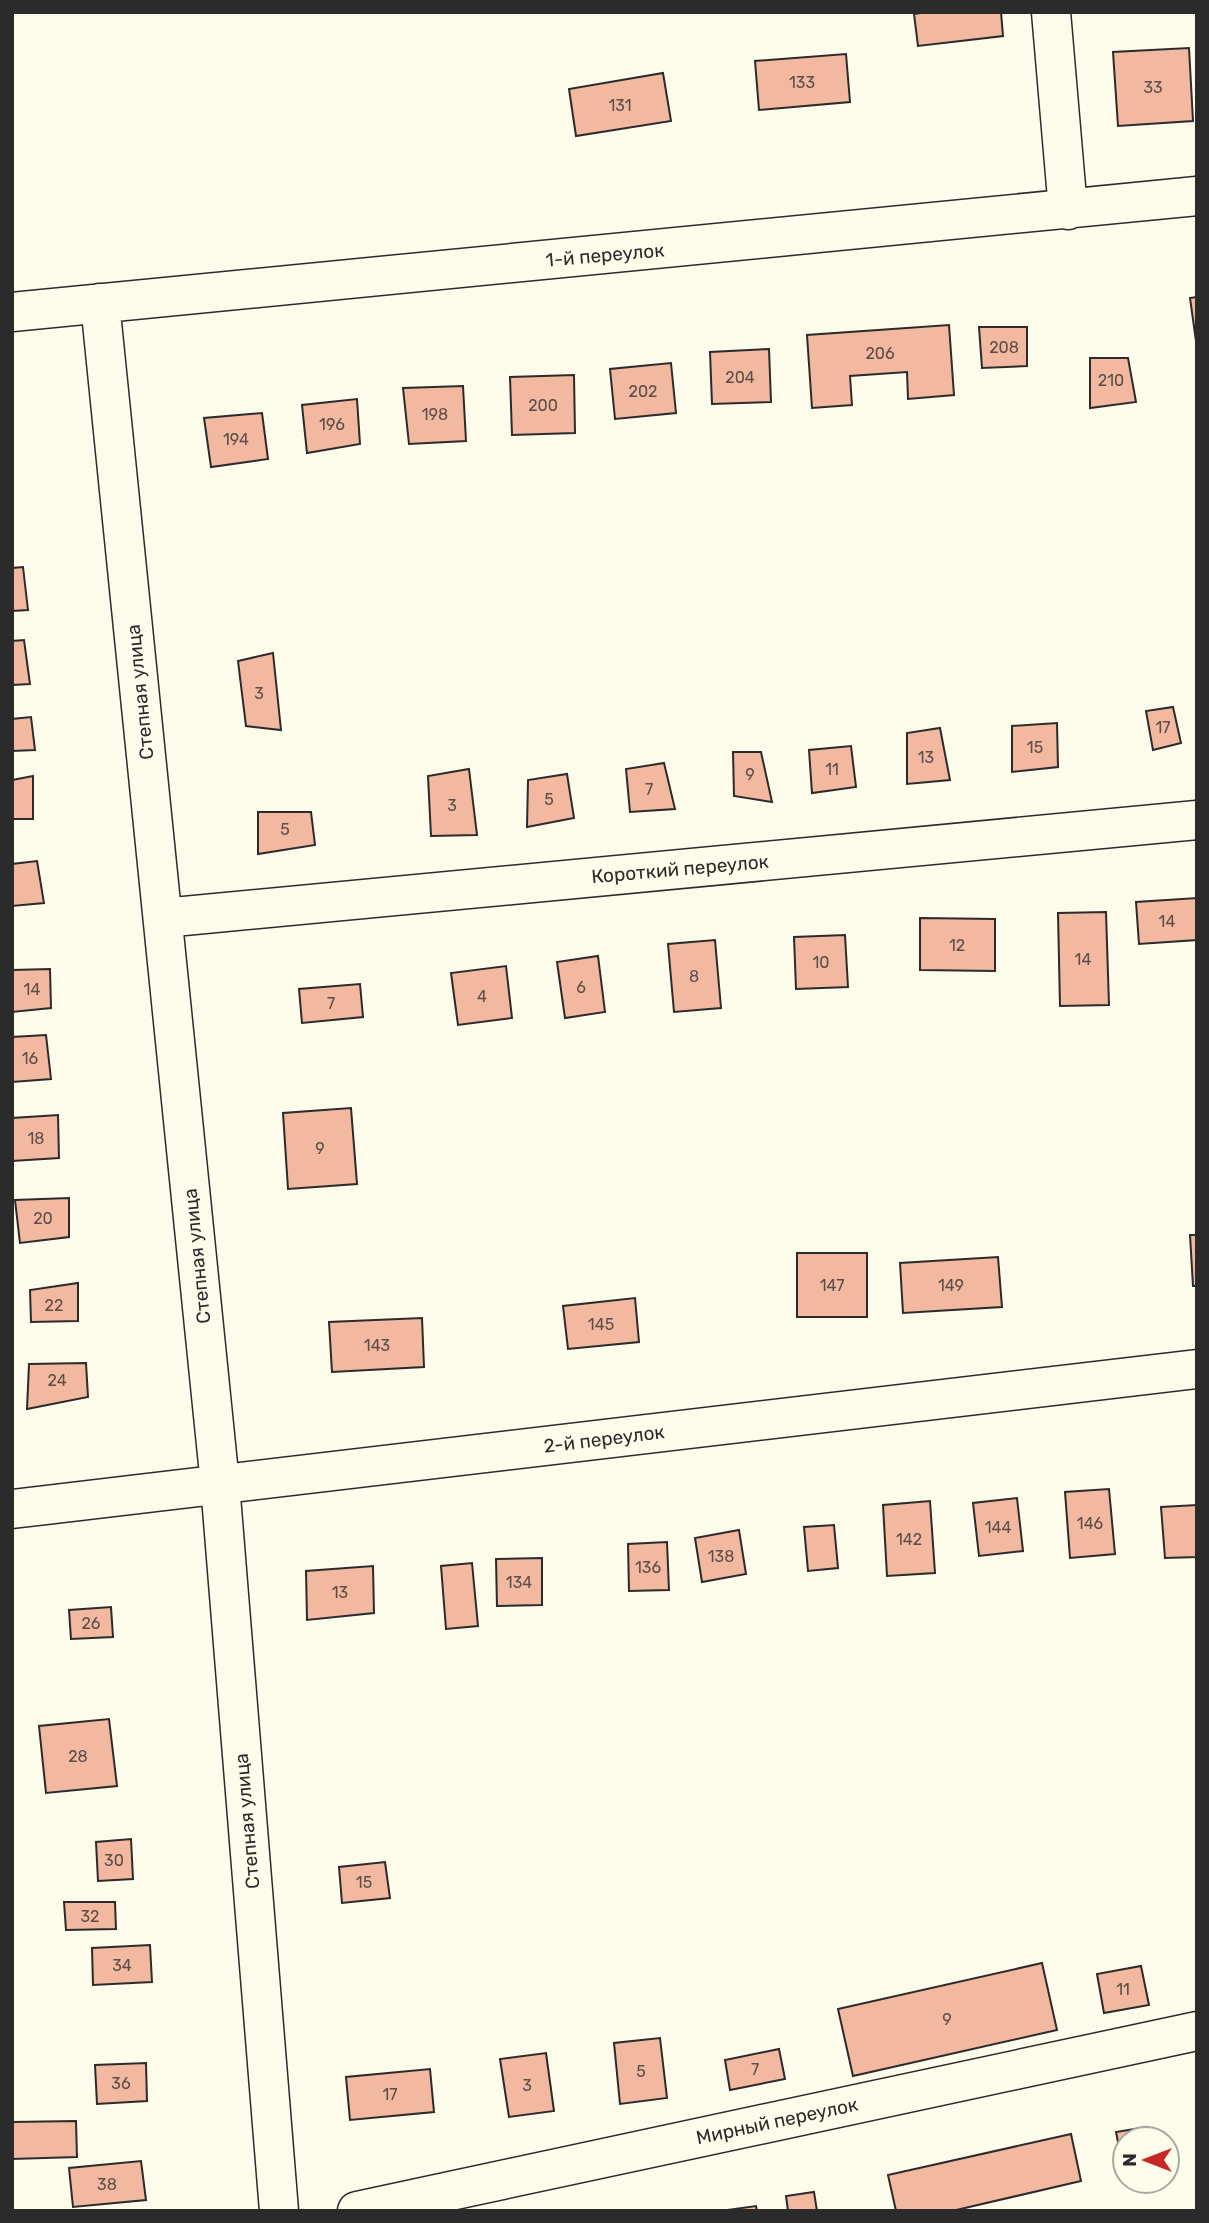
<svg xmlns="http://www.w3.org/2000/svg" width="1209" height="2223" viewBox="0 0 1209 2223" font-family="Rubik,sans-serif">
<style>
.building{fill:#f2b8a0;stroke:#2b2b2b;stroke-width:2}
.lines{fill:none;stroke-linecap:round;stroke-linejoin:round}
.minor-casing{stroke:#2b2b2b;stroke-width:41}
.minor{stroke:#fdfbea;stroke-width:38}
.labels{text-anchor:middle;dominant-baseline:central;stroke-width:5;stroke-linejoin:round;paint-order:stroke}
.number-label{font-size:16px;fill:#5d4e48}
.street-label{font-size:19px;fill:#2b2b2b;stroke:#fdfbea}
</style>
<rect width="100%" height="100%" fill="#fdfbea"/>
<path class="building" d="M927,12H1001L1003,36L918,46L914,14Z
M1189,48L1193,121L1118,126L1113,52Z
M846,54L850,102L759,110L755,61Z
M663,73L671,121L576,136L569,89Z
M1197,297V348L1190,298Z
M949,325L954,395L908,399L907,372L850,376L852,405L812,408L807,335Z
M979,327H1027V366L982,368Z
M769,349L771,402L712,404L710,352Z
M1090,358H1128L1136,402L1090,408Z
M671,363L676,413L615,419L610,369Z
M574,375L575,433L512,435L510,377Z
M463,386L466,441L409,444L403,388Z
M357,399L360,444L307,453L302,405Z
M262,413L268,459L211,467L204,418Z
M23,567L28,610L12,611V568Z
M24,640L30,684L12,685V641Z
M273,653L281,730L246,726L238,661Z
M1173,707L1181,743L1153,750L1146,711Z
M31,717L35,750L12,751V719Z
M1057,723L1058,767L1012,772V726Z
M940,728L950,780L907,784V733Z
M851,746L856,787L812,793L809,750Z
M733,752H761L772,802L734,796Z
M664,763L675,809L630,812L626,769Z
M469,769L477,835L431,836L428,776Z
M567,774L574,818L527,827L528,780Z
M33,776V819H12V780Z
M258,812H311L315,845L258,854Z
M37,861L44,903L12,906V864Z
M1197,898V940L1139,944L1136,902Z
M1106,912L1109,1005L1060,1006L1058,913Z
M920,918L995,919V971L920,970Z
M845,935L848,987L796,989L794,937Z
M715,940L721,1008L674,1012L668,944Z
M598,956L605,1012L565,1018L557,962Z
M506,966L512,1018L458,1025L451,973Z
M50,969L51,1008L12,1012V970Z
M360,984L363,1017L302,1023L299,989Z
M46,1035L51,1079L12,1082V1037Z
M351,1108L357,1184L288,1189L283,1113Z
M58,1115L59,1158L12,1161V1118Z
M69,1198V1237L20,1243L15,1200Z
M1190,1235H1197V1286H1193Z
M797,1253H867V1317H797Z
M998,1257L1002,1307L903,1313L900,1263Z
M78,1283V1321L31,1322L30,1290Z
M635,1298L639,1342L568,1349L563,1306Z
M422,1318L424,1367L332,1372L329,1322Z
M86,1363L88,1397L27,1409L29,1364Z
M1109,1489L1115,1554L1070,1558L1065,1492Z
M1017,1498L1023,1551L979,1556L973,1503Z
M930,1501L935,1573L887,1576L883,1505Z
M1197,1505V1557L1165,1558L1161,1507Z
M834,1525L838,1568L808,1571L804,1527Z
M739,1530L746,1574L702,1582L695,1538Z
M667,1542L669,1590L629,1591L628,1544Z
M542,1558V1605L497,1606L496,1559Z
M472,1563L478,1626L446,1629L441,1566Z
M373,1566L374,1613L307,1620L306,1571Z
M111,1607L113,1637L71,1639L69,1610Z
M109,1719L117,1786L46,1793L39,1726Z
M131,1839L133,1879L98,1881L96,1842Z
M385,1862L390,1898L342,1903L339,1867Z
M64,1902H115L116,1929L66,1930Z
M150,1945L152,1982L93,1985L92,1948Z
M1042,1963L1057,2030L853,2076L838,2009Z
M1141,1966L1149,2005L1104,2013L1097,1974Z
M660,2038L667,2098L620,2104L614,2043Z
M779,2049L785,2079L730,2090L725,2060Z
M546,2053L554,2111L509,2117L500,2059Z
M146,2063L147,2101L97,2104L95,2065Z
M430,2069L434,2112L350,2120L346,2077Z
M76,2121L77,2157L12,2159V2122Z
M1147,2127L1149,2139H1125V2178L1116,2132Z
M1071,2134L1081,2181L952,2211H896L888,2175Z
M141,2161L146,2200L73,2207L69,2168Z
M814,2192L817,2211H788L786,2196Z
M756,2206L757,2211H720Z"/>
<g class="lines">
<defs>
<path id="minor" d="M1051,12L1068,210
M100,303L220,1484L279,2211
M12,312L1197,196
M163,918L1197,820
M12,1509L1197,1369
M357,2211L1197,2031"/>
</defs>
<use href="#minor" class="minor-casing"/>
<use href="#minor" class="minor"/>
</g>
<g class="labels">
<g class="number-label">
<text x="802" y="82">133</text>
<text x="1153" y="87">33</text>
<text x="620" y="105">131</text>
<text x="1004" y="347">208</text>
<text x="880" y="353">206</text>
<text x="740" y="377">204</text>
<text x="1111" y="380">210</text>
<text x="643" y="391">202</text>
<text x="543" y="405">200</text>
<text x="435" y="414">198</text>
<text x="332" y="424">196</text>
<text x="236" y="439">194</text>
<text x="259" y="693">3</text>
<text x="1163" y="727">17</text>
<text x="1035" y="747">15</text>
<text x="926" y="757">13</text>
<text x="832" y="769">11</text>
<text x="750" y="774">9</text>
<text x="649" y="789">7</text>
<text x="549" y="799">5</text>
<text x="452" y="805">3</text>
<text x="285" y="829">5</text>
<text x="1167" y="921">14</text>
<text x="957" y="945">12</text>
<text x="1083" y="959">14</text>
<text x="821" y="962">10</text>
<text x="694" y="976">8</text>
<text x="581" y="987">6</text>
<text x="32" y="989">14</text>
<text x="482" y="996">4</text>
<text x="331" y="1003">7</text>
<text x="30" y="1058">16</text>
<text x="36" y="1138">18</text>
<text x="320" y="1148">9</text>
<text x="43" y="1218">20</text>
<text x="832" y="1285">147</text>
<text x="951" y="1285">149</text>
<text x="54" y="1305">22</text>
<text x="601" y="1324">145</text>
<text x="377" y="1345">143</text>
<text x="57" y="1380">24</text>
<text x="1090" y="1523">146</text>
<text x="998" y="1527">144</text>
<text x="909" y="1539">142</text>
<text x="721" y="1556">138</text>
<text x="648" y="1567">136</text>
<text x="519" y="1582">134</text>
<text x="340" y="1592">13</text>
<text x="91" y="1623">26</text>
<text x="78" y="1756">28</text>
<text x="114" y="1860">30</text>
<text x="364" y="1882">15</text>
<text x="90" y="1916">32</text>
<text x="122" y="1965">34</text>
<text x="1123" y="1989">11</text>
<text x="947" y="2019">9</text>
<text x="755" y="2069">7</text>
<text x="641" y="2071">5</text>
<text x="121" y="2083">36</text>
<text x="527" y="2085">3</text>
<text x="390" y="2094">17</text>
<text x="107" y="2184">38</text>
</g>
<g class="street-label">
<text transform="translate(605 255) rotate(-5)">1-й переулок</text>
<text transform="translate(140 692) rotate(-96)">Степная улица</text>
<text transform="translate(680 869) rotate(-5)">Короткий переулок</text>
<text transform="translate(197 1256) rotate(-96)">Степная улица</text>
<text transform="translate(604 1439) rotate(-7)">2-й переулок</text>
<text transform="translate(247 1821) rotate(-95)">Степная улица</text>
<text transform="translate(777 2121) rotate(-12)">Мирный переулок</text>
</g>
</g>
<rect width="1209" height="2223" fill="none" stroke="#2b2b2b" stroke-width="28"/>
<g transform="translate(1146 2160) rotate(270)"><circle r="33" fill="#fdfbea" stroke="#a9a89e" stroke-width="2"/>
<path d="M0-5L12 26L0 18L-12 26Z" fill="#c62828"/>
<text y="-10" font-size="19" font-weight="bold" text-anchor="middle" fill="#2b2b2b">N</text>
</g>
</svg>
